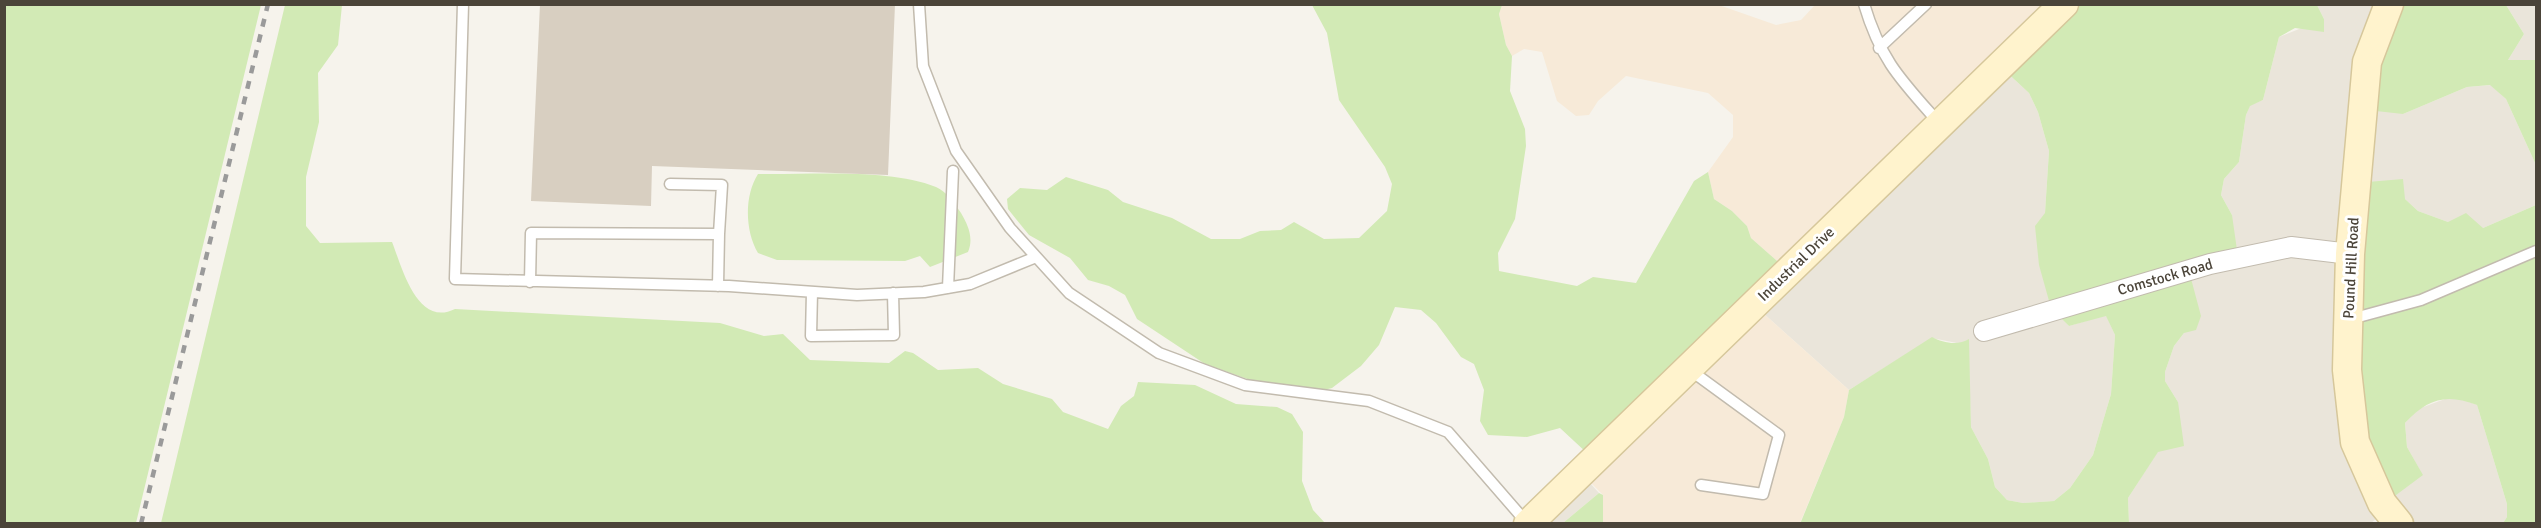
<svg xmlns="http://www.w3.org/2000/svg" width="2541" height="528" viewBox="0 0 2541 528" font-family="Signika,sans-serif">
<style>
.residential{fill:#eae5da}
.commercial{fill:#f7ead8}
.green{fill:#d2eab5}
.building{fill:#d8cfc1}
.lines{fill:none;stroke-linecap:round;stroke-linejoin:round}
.lane-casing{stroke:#c2bbae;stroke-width:13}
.street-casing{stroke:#c2bbae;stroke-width:22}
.secondary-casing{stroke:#d6c79b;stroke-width:31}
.lane{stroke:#fff;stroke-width:10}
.street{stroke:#fff;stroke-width:20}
.secondary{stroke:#fff3cd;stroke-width:28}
.rail{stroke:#9a9a9a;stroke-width:4.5;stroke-dasharray:8 8;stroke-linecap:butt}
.labels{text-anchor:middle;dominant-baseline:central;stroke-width:6;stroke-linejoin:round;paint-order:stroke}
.street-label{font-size:15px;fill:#4b4439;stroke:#fff}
</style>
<rect width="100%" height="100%" fill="#f6f3ec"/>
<path class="residential" d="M2317,5H2397L2403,114L2467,87L2491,85L2506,99L2536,165V205L2483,228L2448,222L2418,211L2405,199L2344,368L2421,472L2407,447L2405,423L2418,409L2445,399L2456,397L2477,405L2507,504V517L2503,523H2396L2385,511L2370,524L2129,523L2128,498L2158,451L2178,402L2165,381V372L2174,346L2184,333L2189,271L2232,215L2221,195L2224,179L2239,162L2246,115L2250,105L2263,100L2279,37L2324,19Z
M2506,5H2536V60H2508L2524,34Z
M2002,68L2029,93L2038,112L2049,151L2045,213L2053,308L2069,326L2106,315L2115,335L2111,394L2093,455L2070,488L2054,501L2023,503L2007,500L1995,487L1988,459L1971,427L1968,340L1962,344L1932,338L1849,390L1753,304Z
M1578,470L1599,493L1563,523L1524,524Z"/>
<path class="commercial" d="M1502,4H1716L1776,25L1801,20L1815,5H2068L1785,268L1751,238L1747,226L1732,211L1714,199L1708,172L1733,137V115L1708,93L1626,76L1598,101L1589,115L1576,116L1557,101L1542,52L1524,49L1512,56L1506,45L1499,14Z
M1753,304L1849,390L1844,417L1800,523H1603V495L1578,470Z"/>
<path class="green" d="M4,5H261L136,523H5Z
M285,5H342L338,45L318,73L319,122L306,177V226L320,243L392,242C402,267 417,328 455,309L720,323L764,336L783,334L810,360L889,363L905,351L913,353L938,370L978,368L1003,384L1052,399L1063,412L1108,429L1121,406L1134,396L1138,382L1195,385L1236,404L1277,407L1292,414L1303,432L1302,481L1313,510L1325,523H161Z
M1312,5H1502L1499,14L1506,45L1512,56L1510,91L1525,129L1526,146L1515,219L1498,253L1499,271L1577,286L1593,277L1636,283L1694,181L1708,172L1714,199L1732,211L1747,226L1751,238L1785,268L1588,454L1560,428L1527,437L1488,435L1480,421L1484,390L1474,364L1461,357L1436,323L1421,310L1395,307L1379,345L1361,366L1332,388L1312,393L1273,388L1205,364L1137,319L1125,295L1109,286L1088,280L1070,258L1029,235L1008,209L1007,199L1020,188L1047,190L1066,177L1108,190L1123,202L1172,218L1211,239H1240L1260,231L1281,230L1294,222L1324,239L1359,238L1387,211L1392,184L1385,167L1339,100L1327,33Z
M2068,5H2317L2324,19V32L2295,28L2279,37L2263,100L2250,106L2246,115L2239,162L2224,179L2221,195L2232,215L2238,257L2189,271L2201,316L2196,330L2184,333L2174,346L2165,372V381L2178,402L2184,446L2158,452L2128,498L2129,523L1800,524L1844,417L1849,390L1932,337C1943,343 1958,346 1969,339L1971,427L1988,459L1995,487L2007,500L2023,503L2054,501L2070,488L2093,455L2111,394L2115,335L2106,316L2069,326L2051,308L2039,265L2035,226L2045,213L2049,151L2038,112L2029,93L2002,68Z
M2397,5H2506L2524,34L2508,60H2536V165L2506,99L2490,85L2467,87L2403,114L2367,110Z
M758,174C810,175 888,168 936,187C946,191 955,204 961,213C968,225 974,238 968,252L930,267L920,256L905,261L777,260L758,253C745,231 744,196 758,174Z
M2403,179L2405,199L2418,211L2448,222L2466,213L2483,228L2536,205V523H2503L2507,517V504L2477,405C2446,393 2427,399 2405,423L2407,447L2423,475L2384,504L2344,368L2356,183Z
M1599,493L1603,495V523H1563Z"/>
<path class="building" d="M540,4H895L888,175L652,166L651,206L531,201Z"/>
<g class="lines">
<defs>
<path id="lane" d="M463,4L455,279L729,286L857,295L924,292L970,284L1036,257
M919,4L923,66L956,151L1010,228L1069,293L1159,353L1245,385L1369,401L1448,432L1527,523
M1864,4C1881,61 1901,80 1939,123
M1879,48L1926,4
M670,184L722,185L719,234
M530,282L531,233L719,234L718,286
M948,288L953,171
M812,292L811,336L894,335L893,293
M2351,319L2421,300L2536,251
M1690,370L1779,435L1763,494L1701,485"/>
<path id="street" d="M1984,331L2210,264L2291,247L2350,254"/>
<path id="secondary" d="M2389,4L2367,62L2350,254L2347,370L2355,442L2382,503L2399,524
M1528,524L2064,4"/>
</defs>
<use href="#lane" class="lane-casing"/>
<use href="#street" class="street-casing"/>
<use href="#secondary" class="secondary-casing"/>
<use href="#lane" class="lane"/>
<use href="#street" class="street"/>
<use href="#secondary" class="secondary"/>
<path class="rail" d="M141,524L268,4"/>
</g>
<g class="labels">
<g class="street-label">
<text transform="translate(1796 264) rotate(-44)">Industrial Drive</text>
<text transform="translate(2351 268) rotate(-87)">Pound Hill Road</text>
<text transform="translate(2165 277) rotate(-16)">Comstock Road</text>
</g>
</g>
<rect width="2541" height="528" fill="none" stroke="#4b4439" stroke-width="12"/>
</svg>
